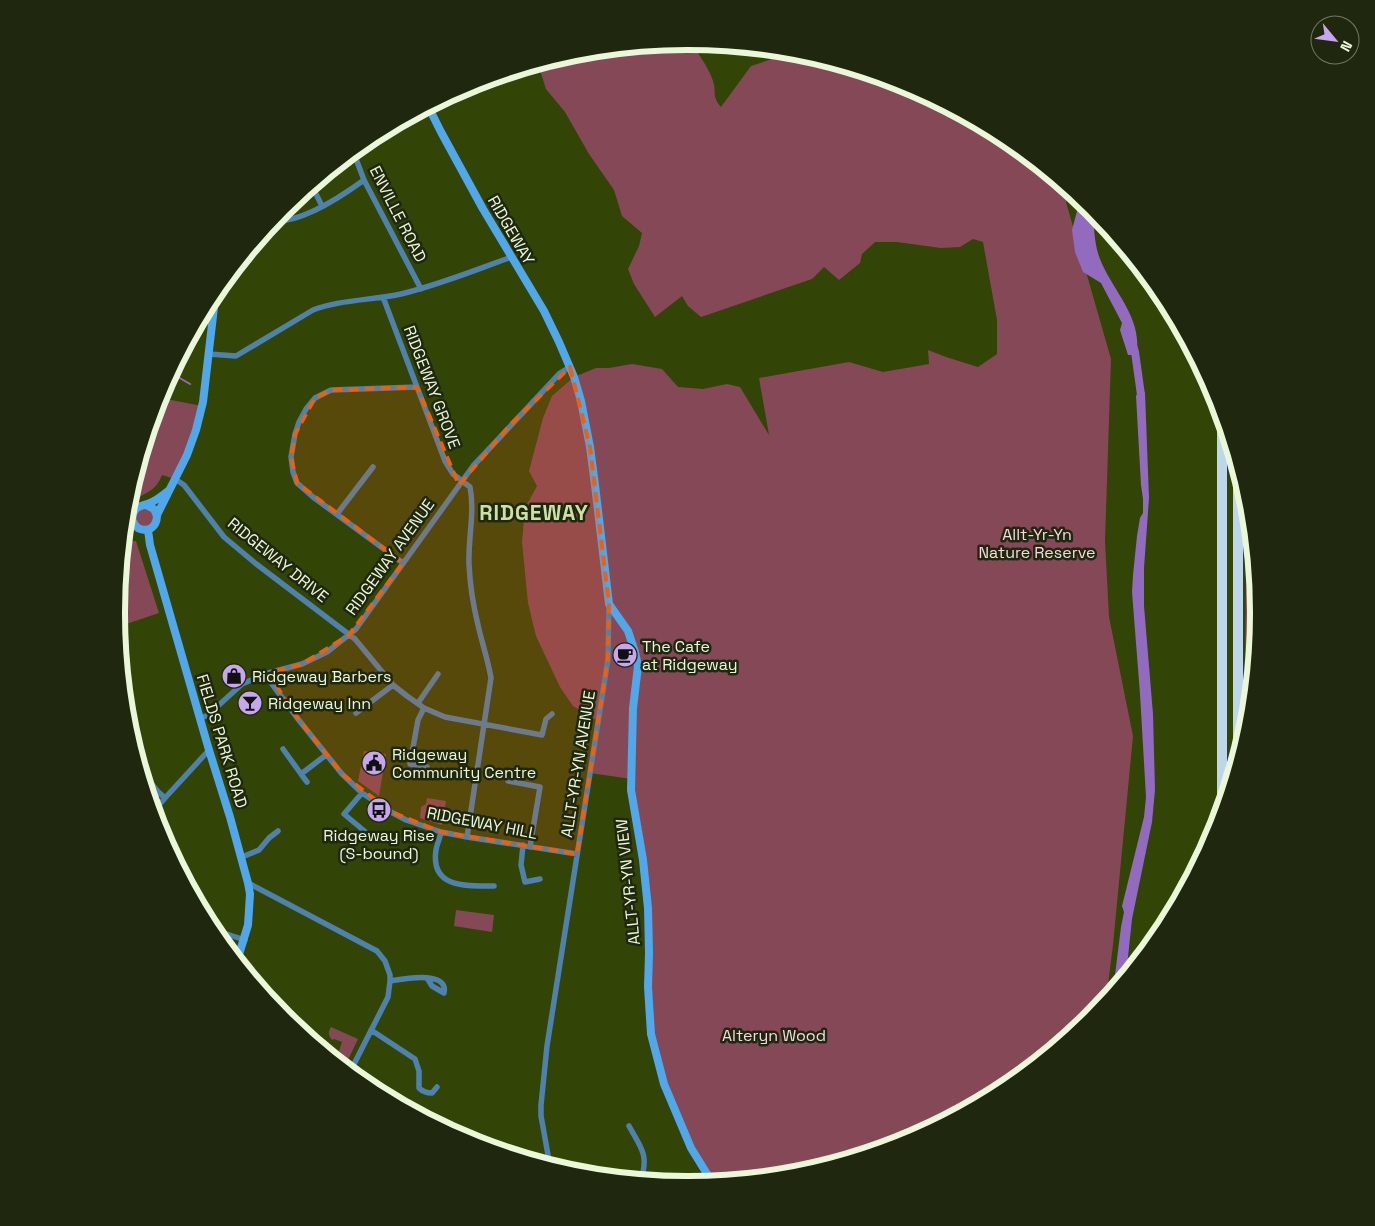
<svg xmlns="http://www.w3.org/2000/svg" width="1375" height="1226" viewBox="0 0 1375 1226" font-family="'Space Grotesk',sans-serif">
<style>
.green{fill:#854857}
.water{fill:#926bbe}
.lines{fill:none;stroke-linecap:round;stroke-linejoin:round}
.stream{stroke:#926bbe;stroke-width:2}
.canal{stroke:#926bbe;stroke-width:8}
.street{stroke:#4e81ab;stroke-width:5.5}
.secondary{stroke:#50a7e9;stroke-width:8}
.highway{stroke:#bed6ea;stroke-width:10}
.marked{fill:#e86116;fill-opacity:0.2;stroke:#e86116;stroke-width:4;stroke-dasharray:10 6;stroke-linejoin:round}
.labels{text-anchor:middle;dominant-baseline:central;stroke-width:5;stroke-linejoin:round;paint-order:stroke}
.street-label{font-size:16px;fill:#ebf7d9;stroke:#1f270f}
.park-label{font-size:16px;fill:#f6dadf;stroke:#1f270f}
.poi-label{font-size:16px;fill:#ebf7d9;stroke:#1f270f;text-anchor:start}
.district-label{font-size:21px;font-weight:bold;letter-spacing:1px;fill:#cbe1a5;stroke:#1f270f}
.rim{fill:none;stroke:#ebf7d9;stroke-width:6}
</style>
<rect width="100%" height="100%" fill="#334407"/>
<path class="green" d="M688,41L697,42L695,49C702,59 709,69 713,81C717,93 711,95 721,107L751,66L793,52H799L907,85L1005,138L1069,190L1070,193L1066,202L1111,359L1105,541L1109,617L1133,736L1113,945L1106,1000L1092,1017L1005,1089L906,1141L799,1174L712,1182L664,1084L651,1034L649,953L631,779L590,773L598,721L573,706L560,687L536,636L528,603L522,542L525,508L537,486L529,471L543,418L552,396L574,377L596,368H609L632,364L662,369L678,387L703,389L727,384L740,387L769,435L759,378L849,362L883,372L929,364L928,350L946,357L978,367L997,354V320L983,242L973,239L960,247L941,248L897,242H875L862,254L860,263L839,280L824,267L812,279L701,317L688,306L682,296L655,317L634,284L628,269L639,246L642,233L622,216L614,190L589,154L565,112L546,89L538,64L576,52Z
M163,387L166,399L202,406L175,479L162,475C155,494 140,494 126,505L159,394Z
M1247,497L1259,613L1248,725L1244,740Z
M136 518a9 9 0 1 1 18 0a9 9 0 1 1-18 0Z
M136,541L159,613L117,627L116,613L123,542Z
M364,751L386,754L379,796L358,781Z
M427,798L446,801L442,825L420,818L421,807L426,804Z
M456,910L494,915L492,932L454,926Z
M331,1027L358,1039L345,1066L341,1062L338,1054L342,1042L334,1039L332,1040C328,1035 328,1032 331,1027Z"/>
<path class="water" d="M1069,190L1093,210C1094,226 1094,244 1100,259C1112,290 1144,319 1136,355H1128L1120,330L1122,323L1101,283L1083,272L1075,252L1072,230L1077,211L1075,202Z
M1141,386L1145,393L1149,498L1144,568V606L1153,714L1155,790L1152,822L1132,919L1126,976L1113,991L1121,927L1124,912L1122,906L1144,817L1146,797L1140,694L1132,592L1133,575L1137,536L1140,518L1143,513V499L1141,485L1136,396Z"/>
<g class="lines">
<path class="stream" d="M168,377H178L190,384
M1258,603L1259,620"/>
<path class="canal" d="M1133,345L1135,352L1141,395"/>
<path class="street" d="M353,151L364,180L421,289
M310,187L314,190L322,206
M273,221C301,223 342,196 364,180
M383,297L445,461L453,474L470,487C475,512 468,538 469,564C470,585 473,605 478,625C482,643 488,660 491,678L467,837
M209,354L236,356L313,310C338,300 373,300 401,294C439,285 475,270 512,257
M175,479L184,485L224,537L255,563L355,639L393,685L407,696L424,708L445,717L542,735L546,719L552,714
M337,514L373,467
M403,563L313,497L297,483L293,472L291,457L295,434L299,422L306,409L315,398L331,390L417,387
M268,673L272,684L298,719L342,774L362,793L391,812L406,820L441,832L467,837L577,854
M418,703L438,674
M424,708L418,720L410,764L427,767
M356,713L393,685
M201,718L208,715L242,684L268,673L302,664L327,652L356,629L473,466L560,373L570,367
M283,749L301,774
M136,756C143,772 151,787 165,798
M508,781L540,787L530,847
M307,782L301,774L326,755
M362,793L344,814L368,834
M153,812L165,798L209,750
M441,832C440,838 437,844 436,850C430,889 468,886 494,886
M523,845L521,865L525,882L540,879
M242,857L259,850L269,838L278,831
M248,883L377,951L385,961L390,975V981L388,997L350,1072
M211,929L245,940
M390,981C403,979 449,970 444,993L432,986L427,978
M371,1030L415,1059L419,1071V1088C423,1092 426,1093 432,1093L437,1087
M629,1126C641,1148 649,1154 641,1180
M450,1131H465L500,1150
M550,1166L541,1116V1105L547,1046L608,659L609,604"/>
<path class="secondary" d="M430,105L432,114L441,132L483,209L544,311L559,342L574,377L581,401L590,447L595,485L609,604L628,631L635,652L638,666L633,708L631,790L643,860L648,908L649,953L648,987L651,1034L664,1084L691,1148L712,1182
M146,505L154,509L157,516C156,538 128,531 133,514C134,512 135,510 137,508C141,505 147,505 152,502C158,499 163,495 168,491
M157,515L187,455L196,430L203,402L216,290
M124,528L134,523
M148,530L150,545L209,750L230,817L248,883L250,894L248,925L237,961"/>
<path class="highway" d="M1238,467V759
M1222,813V414"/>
</g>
<path class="marked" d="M570,367L590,447L609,604L608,659L577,854L441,832L391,812L342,774L298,719L268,673L302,664L349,635L403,563L297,483L291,457L295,434L315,398L331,390L417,387L459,485L510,425Z"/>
<defs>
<symbol id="cafe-disc" viewBox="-11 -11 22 22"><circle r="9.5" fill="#c7a6f0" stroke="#1f270f"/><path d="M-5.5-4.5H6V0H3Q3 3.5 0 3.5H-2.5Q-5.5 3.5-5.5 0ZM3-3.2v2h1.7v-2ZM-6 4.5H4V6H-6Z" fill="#111"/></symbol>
<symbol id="shop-disc" viewBox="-11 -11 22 22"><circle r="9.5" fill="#c7a6f0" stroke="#1f270f"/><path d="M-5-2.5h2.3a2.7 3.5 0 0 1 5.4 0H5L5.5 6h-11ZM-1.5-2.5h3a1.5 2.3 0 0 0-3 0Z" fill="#111"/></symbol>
<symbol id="bar-disc" viewBox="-11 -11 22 22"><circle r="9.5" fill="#c7a6f0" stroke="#1f270f"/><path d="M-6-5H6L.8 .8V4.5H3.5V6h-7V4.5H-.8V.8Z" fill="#111"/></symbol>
<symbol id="civic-disc" viewBox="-11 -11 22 22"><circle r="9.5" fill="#c7a6f0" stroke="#1f270f"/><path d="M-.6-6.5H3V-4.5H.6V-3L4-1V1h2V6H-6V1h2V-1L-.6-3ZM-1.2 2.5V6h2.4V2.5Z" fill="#111"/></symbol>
<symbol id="bus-disc" viewBox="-11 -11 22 22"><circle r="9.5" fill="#c7a6f0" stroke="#1f270f"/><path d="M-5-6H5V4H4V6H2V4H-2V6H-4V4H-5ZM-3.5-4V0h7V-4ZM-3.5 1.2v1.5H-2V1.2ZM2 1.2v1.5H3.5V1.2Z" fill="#111"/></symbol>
</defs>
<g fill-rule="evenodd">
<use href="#cafe-disc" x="611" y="641" width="28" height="28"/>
<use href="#shop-disc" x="220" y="662" width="28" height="28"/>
<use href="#bar-disc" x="236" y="689" width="28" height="28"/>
<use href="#civic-disc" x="360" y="749" width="28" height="28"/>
<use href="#bus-disc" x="365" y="796" width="28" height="28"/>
</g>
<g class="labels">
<g class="street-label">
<text transform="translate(398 214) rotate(63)">ENVILLE ROAD</text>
<text transform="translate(511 230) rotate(60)">RIDGEWAY</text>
<text transform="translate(432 387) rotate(69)">RIDGEWAY GROVE</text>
<text transform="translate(390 557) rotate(-54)">RIDGEWAY AVENUE</text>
<text transform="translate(278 560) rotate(39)">RIDGEWAY DRIVE</text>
<text transform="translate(222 741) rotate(73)">FIELDS PARK ROAD</text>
<text transform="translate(578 764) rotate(-81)">ALLT-YR-YN AVENUE</text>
<text transform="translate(482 823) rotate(11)">RIDGEWAY HILL</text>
<text transform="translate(628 882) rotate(-96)">ALLT-YR-YN VIEW</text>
</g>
<g class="park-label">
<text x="1037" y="534">Allt-Yr-Yn<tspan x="1037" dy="18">Nature Reserve</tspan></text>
<text x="774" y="1035">Alteryn Wood</text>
</g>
<g class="poi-label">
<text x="642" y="646">The Cafe<tspan x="642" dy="18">at Ridgeway</tspan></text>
<text x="252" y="676">Ridgeway Barbers</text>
<text x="268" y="703">Ridgeway Inn</text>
<text x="392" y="754">Ridgeway<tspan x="392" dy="18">Community Centre</tspan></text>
<text x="379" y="835" text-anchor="middle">Ridgeway Rise<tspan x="379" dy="18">(S-bound)</tspan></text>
</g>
<g class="district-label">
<text x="534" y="512">RIDGEWAY</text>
</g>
</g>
<path d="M0 0H1375V1226H0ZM687 50H688A562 562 0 0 1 1250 612V614A562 562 0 0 1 688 1176H687A562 562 0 0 1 125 614V612A562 562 0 0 1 687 50Z" fill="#1f270f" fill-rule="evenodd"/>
<path class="rim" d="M687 50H688A562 562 0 0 1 1250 612V614A562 562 0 0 1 688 1176H687A562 562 0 0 1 125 614V612A562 562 0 0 1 687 50Z"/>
<g transform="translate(1335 40) rotate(119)"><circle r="24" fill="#1f270f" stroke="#717a60"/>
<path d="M0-4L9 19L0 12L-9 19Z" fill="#c7a6f0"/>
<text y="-8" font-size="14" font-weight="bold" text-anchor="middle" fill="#ebf7d9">N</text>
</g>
</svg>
